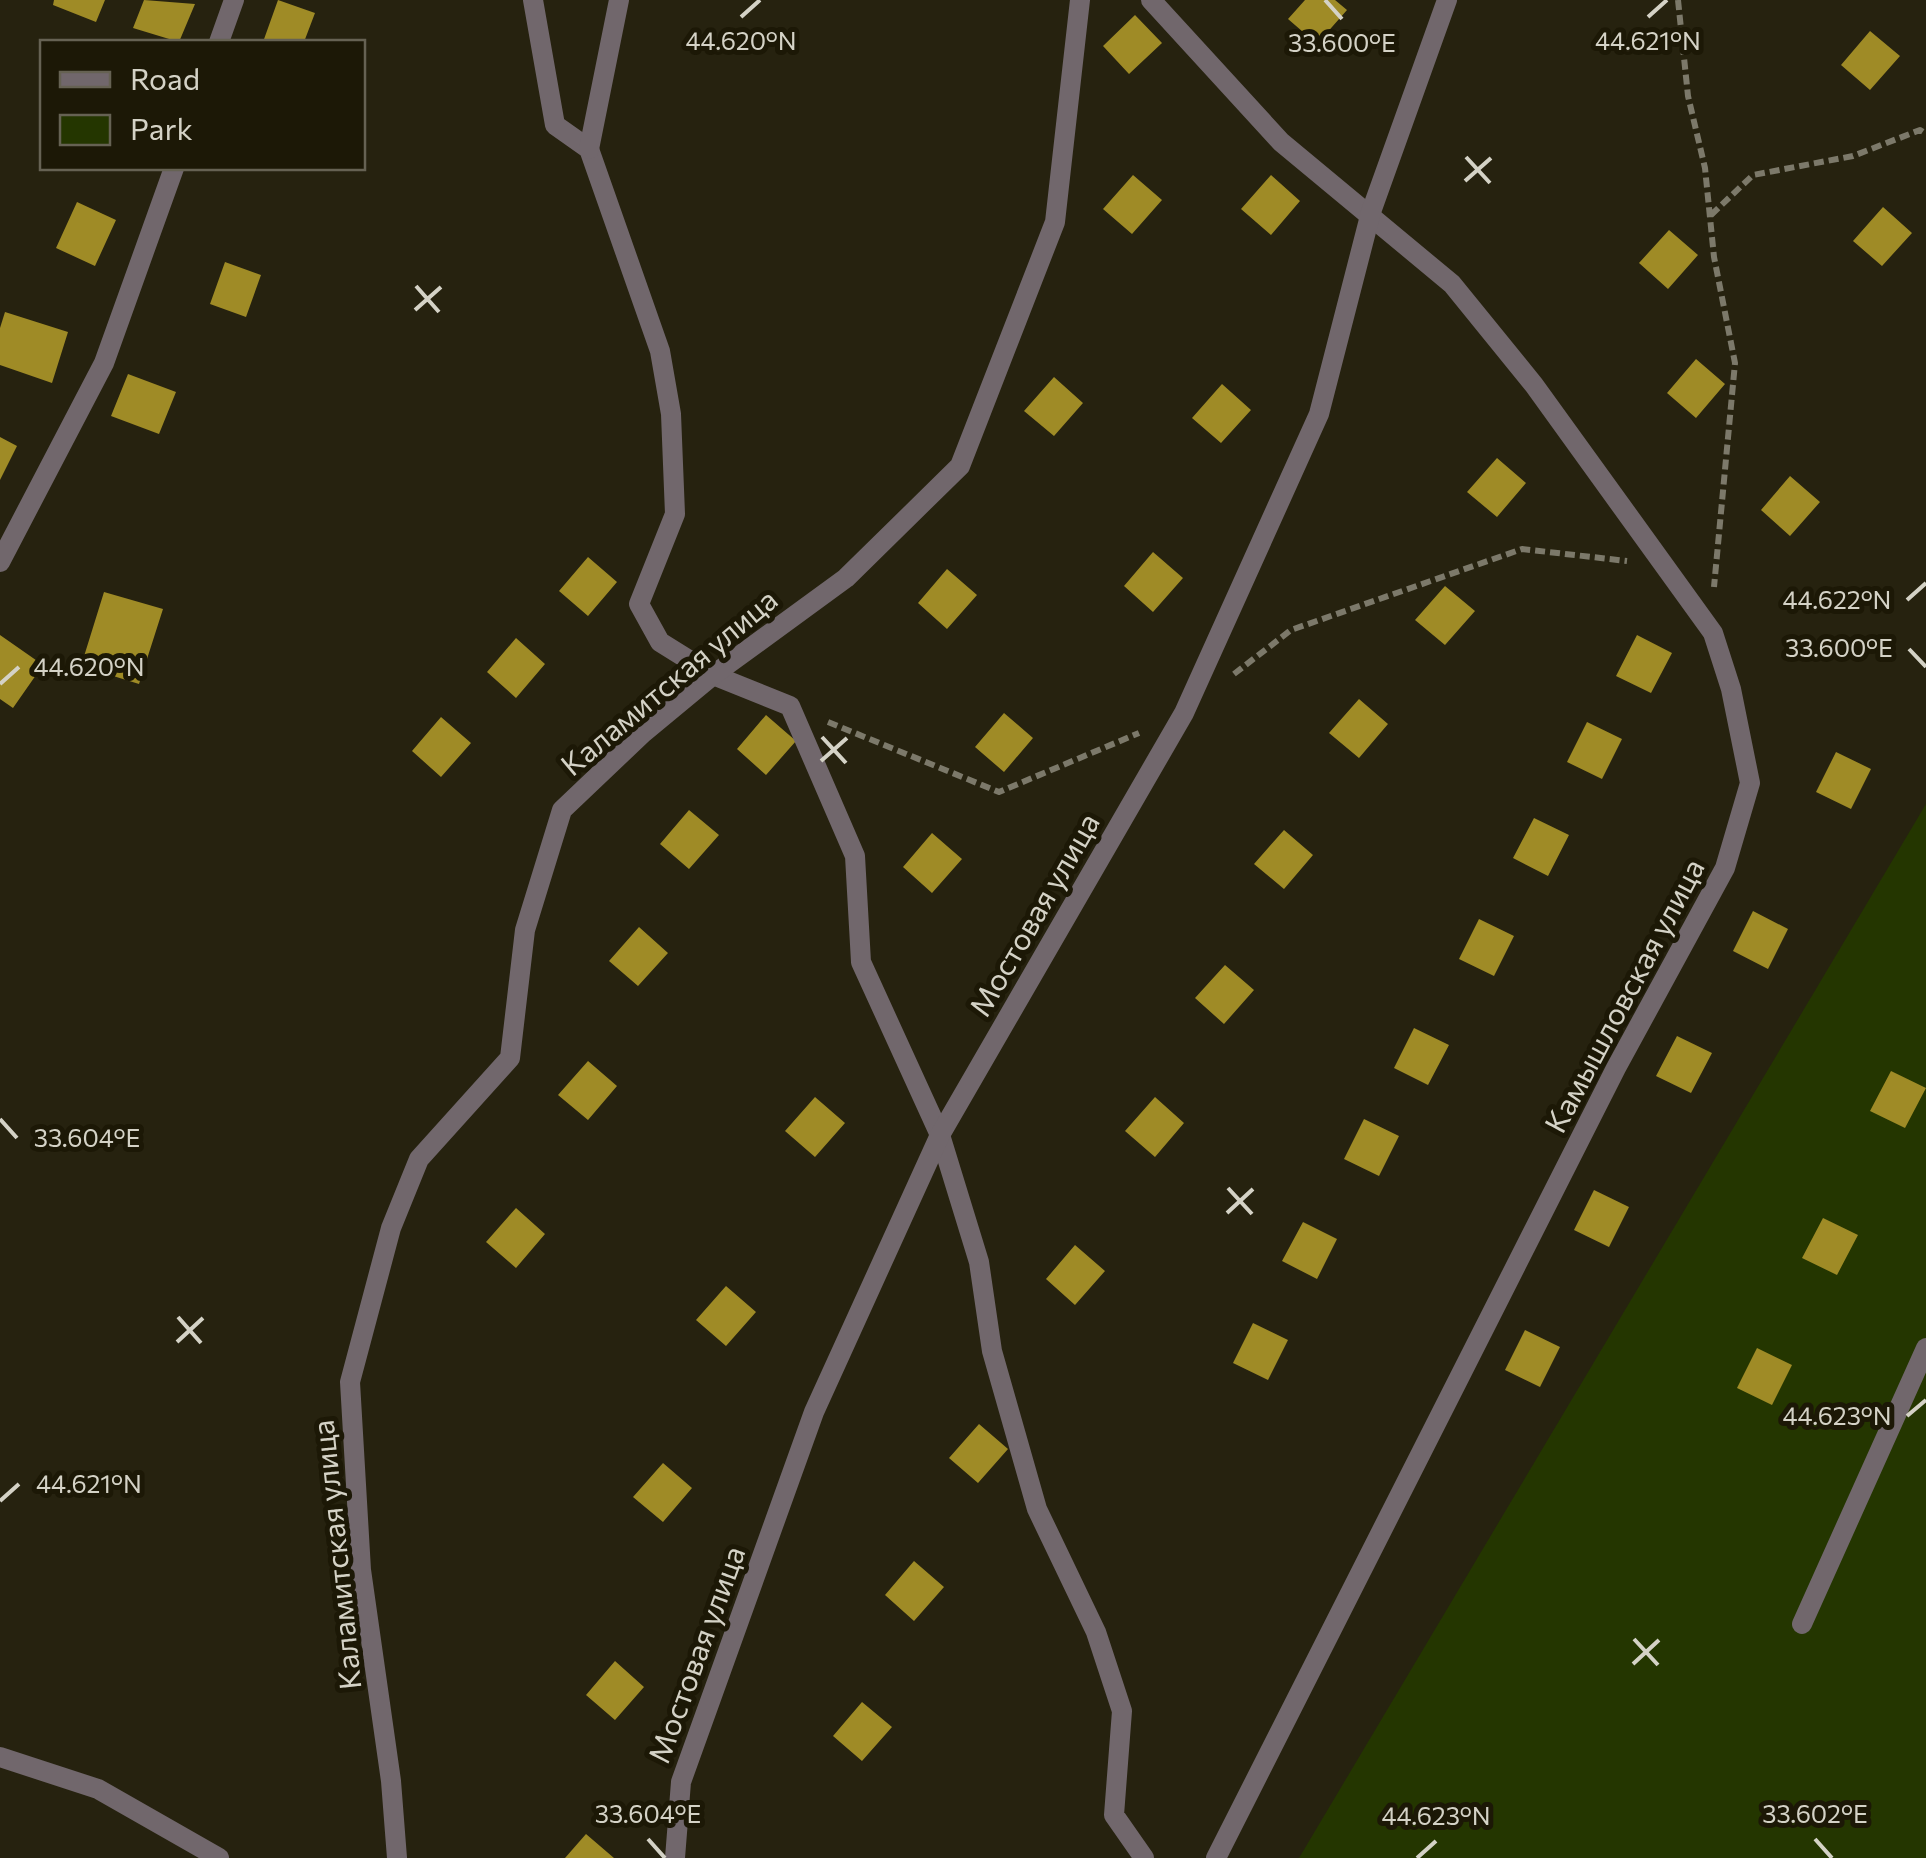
<svg xmlns="http://www.w3.org/2000/svg" width="1926" height="1858" viewBox="0 0 1926 1858" font-family="Commissioner,sans-serif">
<style>
.green{fill:#243600}
.building{fill:#9f8b26}
.lines{fill:none;stroke-linecap:round;stroke-linejoin:round}
.path{stroke:#7c796a;stroke-width:6;stroke-dasharray:10 5;stroke-linecap:butt}
.service{stroke:#71676c;stroke-width:20}
.minor{stroke:#71676c;stroke-width:20}
.ticks{fill:none;stroke:#d4d2c6;stroke-width:4}
.labels{text-anchor:middle;dominant-baseline:central;stroke-width:10;stroke-linejoin:round;paint-order:stroke}
.street-label{font-size:30px;fill:#d4d2c6;stroke:#1c1806}
.ticks-label{font-size:25px;text-anchor:middle;fill:#d4d2c6;stroke:#1c1806;stroke-width:10;stroke-linejoin:round;paint-order:stroke}
</style>
<rect width="100%" height="100%" fill="#26220f"/>
<path class="green" d="M1926,804V1858H1299Z"/>
<path class="building" d="M54,0H105L96,22L53,5Z
M144,0L195,4L179,42L133,28Z
M278,0L315,13L304,42H263Z
M1305,0H1335L1347,10L1317,44L1288,19Z
M1135,15L1162,43L1129,74L1103,46Z
M1870,31L1900,56L1870,90L1841,65Z
M1133,175L1162,200L1132,234L1103,209Z
M1271,175L1300,201L1271,235L1241,209Z
M77,202L116,220L95,266L56,248Z
M1883,207L1912,233L1882,266L1853,241Z
M1669,230L1698,255L1668,289L1639,263Z
M225,262L261,275L246,317L210,304Z
M5,312L68,332L52,383L0,365V328Z
M1696,359L1725,384L1696,418L1667,393Z
M128,374L176,392L159,434L111,416Z
M1054,377L1083,403L1054,436L1024,411Z
M1222,384L1251,410L1221,443L1192,418Z
M0,437L17,446L0,480Z
M1497,458L1526,483L1497,517L1467,492Z
M1790,476L1820,502L1790,536L1761,510Z
M1153,552L1183,578L1153,612L1124,586Z
M588,557L617,582L588,616L559,591Z
M947,569L977,595L947,629L918,603Z
M1445,586L1475,611L1445,645L1415,620Z
M104,592L163,609L139,684L81,666Z
M0,635L43,665L13,708L0,699Z
M1637,635L1672,653L1651,693L1616,676Z
M516,638L545,664L516,698L487,672Z
M1359,699L1388,724L1359,758L1329,733Z
M1004,713L1033,738L1004,772L975,747Z
M766,715L796,741L766,775L737,749Z
M441,717L471,743L441,777L412,751Z
M1587,722L1622,739L1602,779L1567,762Z
M1836,752L1871,769L1851,809L1816,792Z
M689,810L719,835L689,869L660,844Z
M1534,818L1569,835L1548,876L1513,858Z
M1284,830L1313,855L1284,889L1254,864Z
M932,833L962,859L932,893L903,867Z
M1753,911L1788,929L1768,969L1733,951Z
M1479,919L1514,936L1494,976L1459,959Z
M639,927L668,953L638,986L609,961Z
M1225,965L1254,990L1224,1024L1195,998Z
M1414,1028L1449,1045L1428,1085L1394,1068Z
M1677,1036L1712,1053L1691,1093L1656,1076Z
M588,1061L617,1086L588,1120L558,1095Z
M1891,1071L1926,1088L1905,1128L1870,1111Z
M815,1097L845,1123L815,1157L785,1131Z
M1155,1097L1184,1123L1155,1157L1125,1131Z
M1364,1119L1399,1136L1379,1176L1344,1159Z
M1594,1190L1629,1207L1609,1247L1574,1230Z
M516,1208L545,1234L516,1268L486,1242Z
M1823,1218L1858,1235L1837,1275L1802,1258Z
M1303,1222L1337,1239L1317,1279L1282,1261Z
M1075,1245L1105,1271L1075,1305L1046,1279Z
M726,1286L756,1312L726,1346L696,1320Z
M1253,1323L1288,1340L1268,1380L1233,1363Z
M1525,1330L1560,1347L1540,1387L1505,1370Z
M1757,1348L1792,1365L1772,1405L1737,1388Z
M979,1424L1008,1449L978,1483L949,1458Z
M663,1463L692,1488L663,1522L633,1497Z
M914,1561L944,1587L914,1621L885,1595Z
M615,1661L644,1687L615,1720L586,1695Z
M862,1702L892,1727L862,1761L833,1736Z
M586,1834L614,1858H565Z"/>
<g class="lines">
<path class="path" d="M1678,0L1688,96L1705,168L1714,257L1735,363L1714,587
M1711,215L1753,175L1853,156L1920,130L1926,134
M1234,674L1291,630L1522,549L1627,561
M828,722L999,792L1139,733"/>
<path class="service" d="M533,0L555,125L589,149L660,351L671,414L675,514L639,604L660,642L713,675L790,706L855,856L861,962L940,1135L979,1262L992,1351L1037,1509L1096,1632L1122,1711L1114,1815L1144,1858
M1151,0L1281,142L1452,284L1534,385L1713,633L1731,689L1750,783L1725,868L1616,1068L1216,1858"/>
<path class="minor" d="M219,42L234,0
M589,149L619,0
M0,562L104,363L174,168
M1802,1624L1926,1348
M0,1757L98,1789L219,1858
M397,1858L391,1781L361,1570L350,1382L391,1228L419,1159L510,1058L525,930L562,810L643,733L713,675L846,578L960,466L1055,222L1080,0
M675,1858L681,1782L814,1412L940,1135L1184,713L1319,414L1371,212L1447,0"/>
</g>
<path class="ticks" d="M1325,0L1342,19M741,17L760,0M1648,17L1667,0M1466,157L1490,183M1465,181L1491,158M416,286L439,312M415,310L441,287M1907,600L1926,583M1909,649L1926,667M0,684L19,667M822,737L846,763M821,761L847,738M0,1119L17,1138M1228,1188L1252,1214M1227,1213L1253,1189M178,1317L201,1343M177,1342L203,1318M1907,1416L1926,1400M0,1501L19,1484M1634,1639L1658,1665M1633,1664L1659,1640M648,1839L665,1858M1815,1839L1832,1858M1417,1858L1436,1841"/>
<g class="labels">
<g class="street-label">
<text transform="translate(668 681) rotate(-40)">Каламитская улица</text>
<text transform="translate(1033 914) rotate(-60)">Мостовая улица</text>
<text transform="translate(1623 995) rotate(-62)">Камышловская улица</text>
<text transform="translate(335 1555) rotate(-96)">Каламитская улица</text>
<text transform="translate(695 1654) rotate(-70)">Мостовая улица</text>
</g>
</g>
<g class="ticks-label">
<text x="741" y="50">44.620°N</text>
<text x="1648" y="50">44.621°N</text>
<text x="1342" y="52">33.600°E</text>
<text x="1837" y="609">44.622°N</text>
<text x="1839" y="657">33.600°E</text>
<text x="89" y="676">44.620°N</text>
<text x="87" y="1147">33.604°E</text>
<text x="1837" y="1425">44.623°N</text>
<text x="89" y="1493">44.621°N</text>
<text x="648" y="1823">33.604°E</text>
<text x="1815" y="1823">33.602°E</text>
<text x="1436" y="1825">44.623°N</text>
</g>
<rect x="40" y="40" width="325" height="130" fill="#1c1806" stroke="#666253" stroke-width="2.5"/>
<rect x="60" y="72" width="50" height="15" fill="#71676c" stroke="#666253" stroke-width="2.5"/>
<text x="130" y="90" font-size="30" fill="#d4d2c6">Road</text>
<rect x="60" y="115" width="50" height="30" fill="#243600" stroke="#666253" stroke-width="2.5"/>
<text x="130" y="140" font-size="30" fill="#d4d2c6">Park</text>
</svg>
